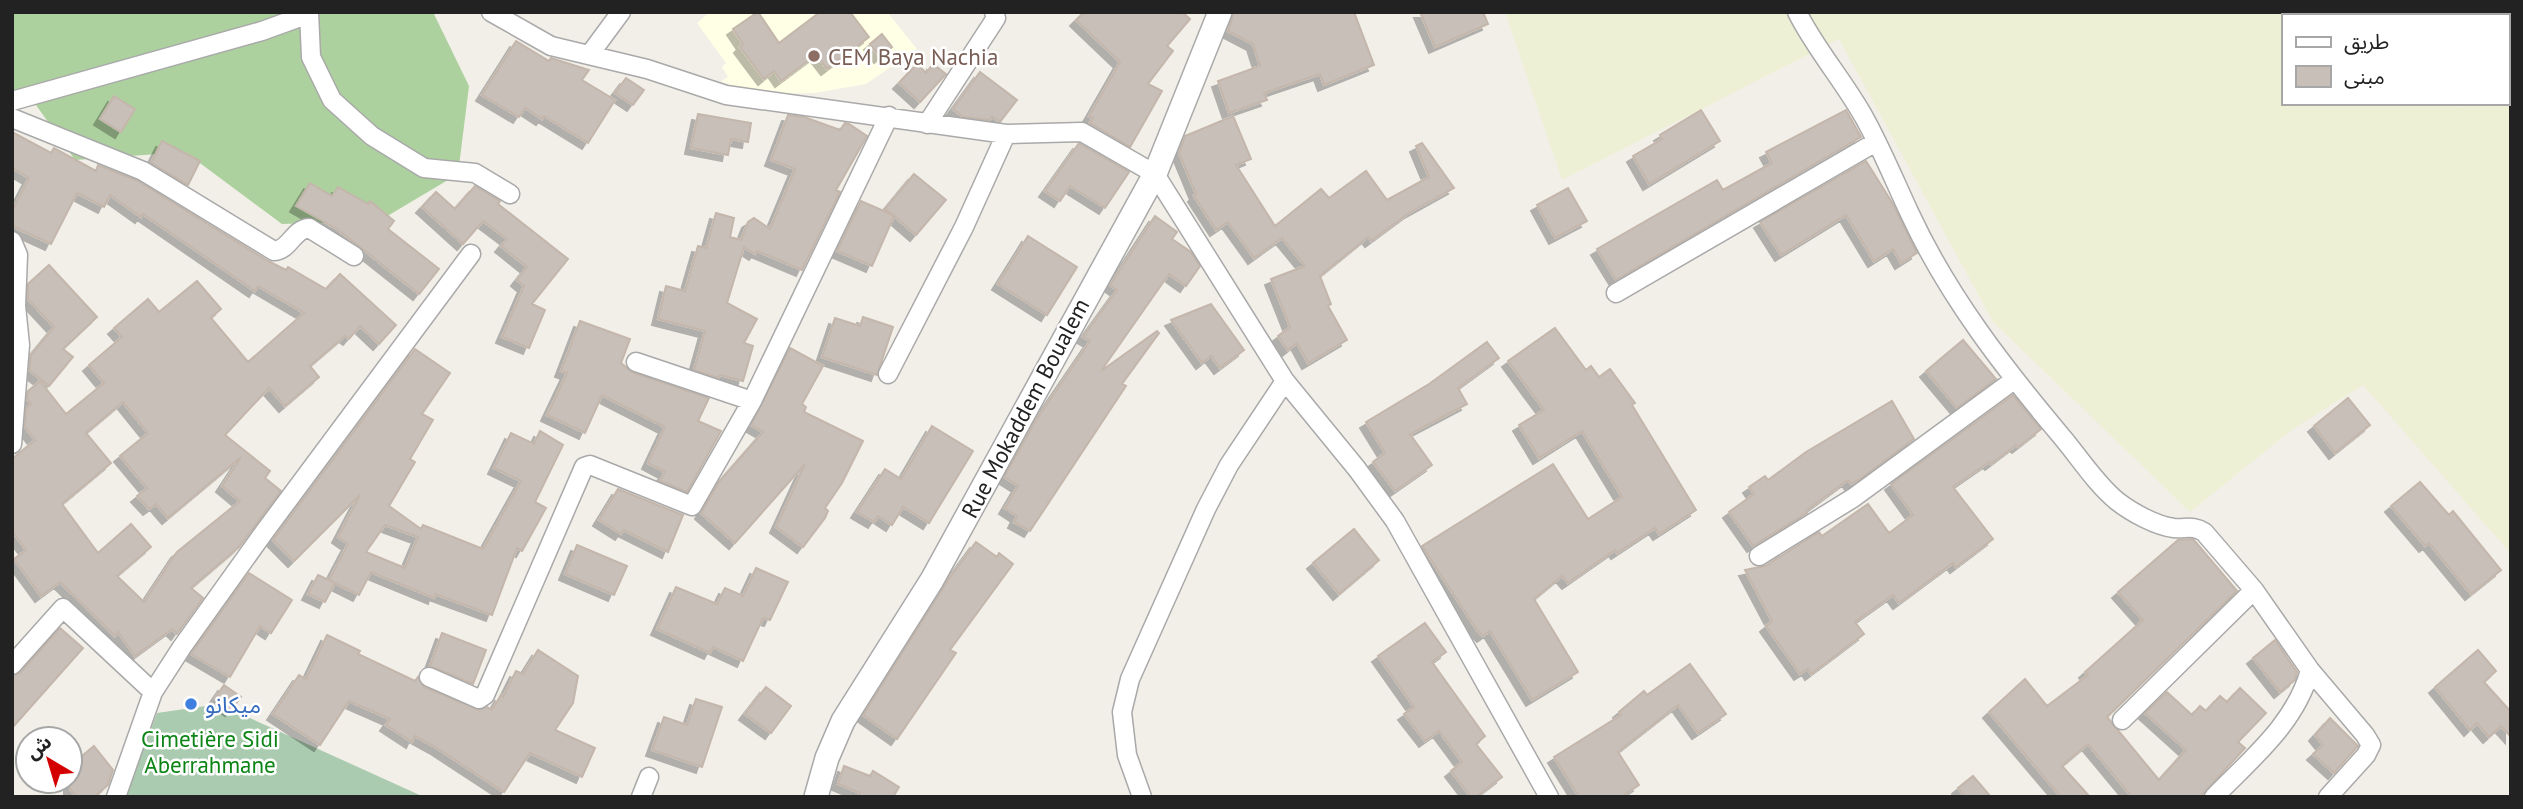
<svg xmlns="http://www.w3.org/2000/svg" width="2523" height="809" viewBox="0 0 2523 809" font-family="'PT Sans','Noto Sans Arabic',sans-serif">
<style>
.education{fill:#ffffe5}
.farmland{fill:#eef0d5}
.forest{fill:#add19e}
.cemetery{fill:#aacbaf}
.building{fill:#c7bfb8;stroke:#c4b6ab;stroke-width:2;fill-rule:evenodd;filter:url(#shadow)}
.lines{fill:none;stroke-linecap:round;stroke-linejoin:round}
.minor-casing{stroke:#a9a9a9;stroke-width:21}
.tertiary-casing{stroke:#a9a9a9;stroke-width:26}
.minor{stroke:#fff;stroke-width:18}
.tertiary{stroke:#fff;stroke-width:23}
.education-dot{fill:#8d6e63;stroke:#fff;stroke-width:2.5}
.shop-dot{fill:#3f7fe0;stroke:#fff;stroke-width:2.5}
.labels{text-anchor:middle;dominant-baseline:central;stroke-width:5;stroke-linejoin:round;paint-order:stroke}
.education-label{font-size:23px;fill:#785e54;stroke:#fff;text-anchor:start}
.street-label{font-size:23px;fill:#222;stroke:#fff}
.shop-label{font-size:23px;fill:#366cbe;stroke:#fff;text-anchor:start}
.park-label{font-size:23px;fill:#0c8416;stroke:#fff}
</style>
<defs>
<filter id="shadow"><feDropShadow dx="-6" dy="6" stdDeviation="0" flood-color="#0004"/></filter>
</defs>
<rect width="100%" height="100%" fill="#f2efe9"/>
<path class="education" d="M710,12H887L917,49L866,84L814,93L773,94L738,88L721,81L728,77L722,67L726,63L697,23Z"/>
<path class="farmland" d="M1505,12H2351L2355,16H2283V103H2453L2458,107L2466,103H2507V82L2511,80V554L2363,385L2293,429L2190,512L1993,322L1839,39L1562,180Z"/>
<path class="forest" d="M12,12H433L469,86L458,174L379,221L282,224L185,152L75,160L31,98L12,88Z"/>
<path class="cemetery" d="M219,704L424,797H125L157,713Z"/>
<path class="building" d="M758,12L779,43L820,12H850L869,37L827,69L816,55L781,81L774,71L764,79L740,47L743,44L733,29Z
M1084,12H1182L1190,19L1167,46L1173,51L1148,84L1162,91L1130,147L1090,123L1093,118L1089,116L1120,62L1076,20Z
M1234,12H1354L1374,65L1324,85L1320,74L1264,93L1267,100L1229,113L1218,81L1260,66L1253,44L1228,31Z
M1420,12H1483L1488,24L1435,47Z
M882,34L892,47L880,57L870,44Z
M516,41L549,61L551,58L589,70L582,80L615,100L588,143L544,116L542,119L525,108L519,117L482,95Z
M917,64L926,73L933,64L946,74L920,102L899,83Z
M980,72L1017,100L1000,122L992,117L989,120L963,117L953,109Z
M626,78L644,90L633,105L615,93Z
M114,96L135,109L121,132L100,119Z
M1701,110L1720,141L1649,184L1633,156L1662,139L1660,135Z
M1846,110L1861,137L1616,280L1597,249L1717,180L1723,190L1772,163L1766,152Z
M698,114L751,123L748,142L731,139L728,155L691,148Z
M788,115L804,117L840,130L845,123L849,124L867,136L836,190L840,192L802,270L757,251L755,254L744,247L727,303L757,319L744,343L753,346L743,381L720,375L718,378L694,370L705,331L658,319L666,286L685,291L698,246L706,248L716,213L734,218L730,237L741,240L748,222L754,218L770,229L795,169L771,160Z
M1233,116L1251,159L1236,165L1275,226L1321,189L1329,198L1366,171L1387,200L1429,177L1416,146L1422,143L1454,188L1409,213L1371,241L1368,237L1320,276L1331,304L1328,306L1347,340L1308,363L1297,343L1288,350L1278,336L1290,327L1271,279L1305,266L1282,238L1254,258L1228,222L1216,230L1194,196L1196,194L1179,153L1185,136Z
M12,132L51,153L54,148L96,171L98,165L138,181L268,261L286,270L288,267L326,289L340,274L396,325L379,344L360,326L349,339L345,336L310,366L319,377L285,406L269,388L225,435L270,471L265,478L281,491L239,547L191,588L203,598L177,634L172,629L135,656L118,632L115,636L60,582L41,596L14,559L26,550L12,531V459L35,440L25,427L26,408L31,404L27,399L28,391L40,381L66,414L104,383L89,365L122,337L114,328L148,299L159,312L197,281L221,309L211,318L248,362L304,313L258,286L255,291L143,214L141,217L110,195L104,207L77,193L51,244L12,226V211L29,178L12,168ZM123,402L148,433L120,456L147,488L137,496L149,509L156,504L168,518L241,457L222,486L240,501L177,552L144,602L117,576L151,547L131,524L98,553L62,504L111,463L86,433Z
M162,141L200,161L188,185L151,163Z
M1079,143L1129,172L1105,208L1070,186L1060,201L1045,191Z
M1866,161L1893,204L1917,253L1901,263L1893,249L1874,261L1846,215L1781,255L1760,222Z
M914,174L946,200L916,235L894,216L872,266L837,251L861,201L893,215L885,209Z
M310,183L332,196L338,187L368,204L370,201L394,221L388,229L439,269L419,294L337,229L296,206Z
M475,186L500,201L498,204L568,259L532,304L545,310L529,348L502,337L524,286L517,280L527,267L501,246L507,239L483,221L463,244L422,207L436,192L455,209Z
M1568,188L1587,221L1555,238L1537,205Z
M1155,216L1177,232L1172,239L1191,252L1200,266L1186,286L1169,274L1101,371L1157,331L1159,333L1122,384L1126,386L1030,531L1014,522L1017,516L1005,508L1018,486L1004,477L1036,420L1090,341L1083,337L1117,290L1110,285Z
M1028,236L1077,267L1047,315L998,284Z
M49,265L97,317L63,349L73,357L49,386L29,370L31,355L54,327L28,299V284Z
M1211,304L1244,350L1220,368L1211,356L1202,363L1171,320Z
M863,317L893,327L877,375L822,357L835,318L860,326Z
M580,321L630,339L621,363L632,372L709,398L698,421L721,431L687,492L660,481L665,472L648,463L665,427L602,395L585,433L547,415L567,373L561,371Z
M1555,328L1586,370L1591,366L1599,377L1610,369L1635,403L1632,405L1696,510L1659,534L1655,528L1617,553L1615,550L1568,583L1562,576L1534,599L1578,672L1532,700L1490,631L1483,636L1477,630L1422,546L1553,464L1588,519L1622,497L1582,431L1539,458L1519,425L1544,410L1508,361Z
M1963,340L1996,379L1957,408L1926,371Z
M1487,342L1499,358L1458,388L1467,404L1410,434L1432,465L1395,491L1373,462L1385,453L1366,422L1429,384Z
M790,348L823,366L802,404L806,407L804,412L863,441L842,483L825,508L828,511L825,518L803,547L776,527L805,464L735,543L701,513L719,482L763,432L751,425Z
M415,349L450,373L422,414L433,420L410,459L415,462L389,506L421,529L423,525L483,549L521,481L494,468L511,433L534,444L540,431L563,445L535,502L546,508L522,551L517,548L492,615L435,594L434,598L371,572L359,595L329,580L348,544L338,537L360,495L294,561L273,540ZM385,525L418,537L405,568L366,552Z
M2013,395L2041,429L2018,447L2016,445L1991,464L1989,462L1953,487L1993,539L1956,567L1953,563L1899,603L1893,595L1855,622L1864,634L1811,674L1808,669L1800,674L1766,626L1772,621L1745,570L1765,566L1819,532L1822,536L1868,504L1889,533L1913,515L1891,484Z
M2348,398L2370,425L2335,453L2314,426Z
M1892,401L1914,439L1860,479L1851,484L1848,480L1806,511L1807,513L1753,546L1729,512L1754,494L1749,487L1765,476L1768,480L1806,452Z
M932,426L973,451L929,523L903,507L892,525L878,516L874,522L857,512L885,469L901,479Z
M2420,482L2449,515L2453,511L2501,570L2471,594L2429,543L2425,546L2391,506Z
M618,489L683,515L668,552L624,530L621,534L599,520Z
M1354,529L1379,560L1339,594L1313,563Z
M2193,539L2237,591L2107,717L2159,780L2186,750L2145,713L2167,692L2192,715L2200,706L2206,711L2220,696L2227,702L2240,688L2266,713L2238,742L2245,748L2200,797H2132L2088,744L2062,766L2090,797H2061L1989,712L2025,679L2047,706L2088,675L2085,672L2143,620L2118,592L2178,540Z
M976,542L997,557L999,553L1013,564L950,650L956,653L897,739L863,715L948,580Z
M577,545L627,566L614,595L565,574Z
M756,568L788,582L770,620L763,618L743,661L713,647L710,653L657,629L676,587L717,604L725,588L743,596Z
M249,573L292,600L271,633L260,626L230,677L191,654Z
M318,575L335,583L325,602L308,594Z
M1425,623L1446,652L1432,662L1485,736L1476,744L1502,777L1476,797H1471L1451,771L1462,762L1439,731L1425,741L1404,714L1414,707L1378,656Z
M60,628L83,648L12,728V676L20,673Z
M442,633L486,650L473,684L430,666Z
M327,635L360,651L358,654L415,681L418,677L424,687L479,710L487,707L492,710L501,695L503,697L516,671L523,674L538,650L578,676L573,703L555,730L595,748L582,777L530,753L504,792L435,747L415,736L412,742L386,725L390,719L349,701L320,745L273,714L299,675L306,679Z
M2275,640L2297,672L2295,680L2280,692L2253,658Z
M2478,650L2496,671L2484,682L2511,712V737L2501,726L2489,737L2477,723L2470,730L2435,687Z
M1690,664L1726,714L1698,733L1678,705L1618,752L1639,785L1621,797H1579L1554,757L1621,715L1619,712L1644,691L1647,695Z
M224,685L241,697L231,710L215,698Z
M766,687L791,706L771,733L745,714Z
M696,699L722,707L702,767L652,750L664,717L687,725Z
M2330,718L2358,746L2334,773L2313,754L2323,745L2315,735Z
M94,746L113,770L108,785L94,797H76L70,789V766Z
M844,766L870,776L873,771L899,787L893,797H858L860,793L838,784Z
M1973,776L1991,797H1965L1958,788Z"/>
<g class="lines">
<defs>
<path id="minor" d="M309,12L311,57L332,100L372,136L424,168L475,173L510,194
M491,12L551,46L647,69L726,95L1006,134L1082,132L1155,174L1285,381L1357,469L1395,521L1549,797
M1797,12C1816,50 1844,81 1865,119C1882,150 1895,182 1910,214C1948,296 2004,368 2062,437C2079,457 2096,484 2117,501C2131,512 2156,526 2174,528C2186,529 2193,525 2204,532L2254,590L2310,670L2365,735L2371,745L2366,755L2328,797
M590,54L621,12
M12,101L262,31L309,14
M12,118L143,171L274,251C290,250 293,229 309,228L354,256
M927,124L996,18L994,12
M12,241L18,255L16,306L20,345L12,444
M1616,293L1876,142
M636,362L752,401
M888,374L964,227L1006,134
M1759,556L1853,498L2014,380
M12,665L63,608L153,692
M429,677L479,699L485,695L584,467L590,465L692,506L752,401L889,116
M2122,720L2254,590
M116,797L153,692L182,647L265,531L471,254
M641,797L649,777
M1142,797L1127,755L1122,712L1130,679L1206,509L1229,465L1285,381
M2214,797C2251,759 2296,723 2310,670"/>
<path id="tertiary" d="M816,797L827,758L843,721L932,580L1155,174L1220,12"/>
</defs>
<use href="#minor" class="minor-casing"/>
<use href="#tertiary" class="tertiary-casing"/>
<use href="#minor" class="minor"/>
<use href="#tertiary" class="tertiary"/>
</g>
<circle class="education-dot" cx="814" cy="56" r="7"/>
<circle class="shop-dot" cx="191" cy="704" r="7"/>
<g class="labels">
<g class="education-label">
<text x="828" y="56">CEM Baya Nachia</text>
</g>
<g class="street-label">
<text transform="translate(1025 408) rotate(-62)">Rue Mokaddem Boualem</text>
</g>
<g class="shop-label">
<text x="205" y="704">ميكانو</text>
</g>
<g class="park-label">
<text x="210" y="738">Cimetière Sidi<tspan x="210" dy="26">Aberrahmane</tspan></text>
</g>
</g>
<rect width="2523" height="809" fill="none" stroke="#222222" stroke-width="28"/>
<rect x="2282" y="14" width="228" height="91" fill="#ffffff" stroke="#a7a7a7" stroke-width="2"/>
<rect x="2296" y="37" width="35" height="10" fill="#ffffff" stroke="#a7a7a7" stroke-width="2"/>
<text x="2344" y="49" font-size="21" fill="#222222">طريق</text>
<rect x="2296" y="66" width="35" height="21" fill="#c7bfb8" stroke="#a7a7a7" stroke-width="2"/>
<text x="2344" y="84" font-size="21" fill="#222222">مبنى</text>
<g transform="translate(49 760) rotate(322)"><circle r="33" fill="#ffffff" stroke="#a7a7a7" stroke-width="2"/>
<path d="M0-5L12 26L0 18L-12 26Z" fill="#d40000"/>
<text y="-10" font-size="19" font-weight="bold" text-anchor="middle" fill="#222222">ش</text>
</g>
</svg>
